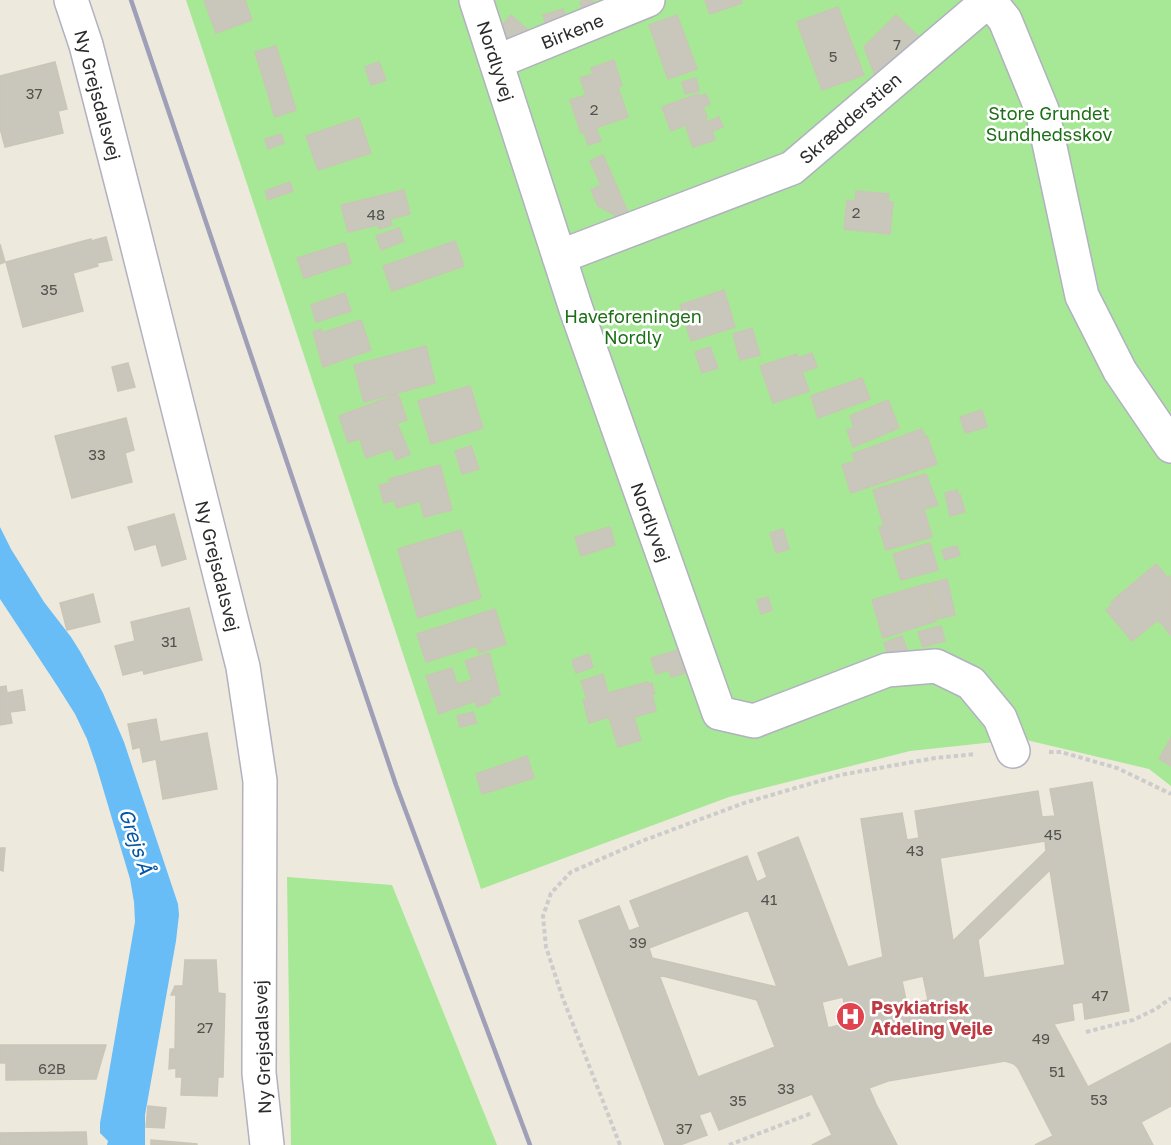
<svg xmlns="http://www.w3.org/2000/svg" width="1171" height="1145" viewBox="0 0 1171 1145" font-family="'Golos Text',sans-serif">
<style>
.green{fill:#a6e895}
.water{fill:#68bdf7}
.building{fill:#c9c7bb;stroke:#cac6b6;stroke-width:1.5;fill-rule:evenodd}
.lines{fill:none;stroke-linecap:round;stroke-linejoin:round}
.minor-casing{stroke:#b1b1c0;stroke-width:36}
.path{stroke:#ccc;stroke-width:4;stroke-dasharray:4.5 3;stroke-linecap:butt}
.minor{stroke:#fff;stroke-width:33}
.rail{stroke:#9f9fb7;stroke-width:4.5}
.labels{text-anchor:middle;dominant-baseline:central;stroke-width:5;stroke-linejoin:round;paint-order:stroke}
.number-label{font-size:15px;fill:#52524f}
.street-label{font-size:18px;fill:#2b2b2b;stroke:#fff}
.park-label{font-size:18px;fill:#1b6f15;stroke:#fff}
.health-label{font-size:18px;font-weight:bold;fill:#be3a42;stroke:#fff;text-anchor:start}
.water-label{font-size:20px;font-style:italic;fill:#0457a7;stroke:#fff}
</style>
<rect width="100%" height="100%" fill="#eee9dd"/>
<path class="green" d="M186,0H1171V786L1149,769L1022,739L910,751L729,797L481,889Z
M287,877L392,885L497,1145H291Z"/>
<path class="water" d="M0,527L11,549L44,602L71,637L81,653L103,693L124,742L178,904L179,915L176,941L145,1115V1145H107L108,1141L100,1133V1123L104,1101L135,922L134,902L130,879L96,765L87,739L75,714L58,687L0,599Z"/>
<path class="building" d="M204,0H245L252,20L216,33Z
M585,0H593L596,10L583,14L580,2Z
M705,0H741L742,3L710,14Z
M838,7L864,75L822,90L797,22Z
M563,9L570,30L549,36L543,15Z
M511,15L529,31L516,47L497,31Z
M677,15L697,69L668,79L649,25Z
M896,15L922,40L878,83L864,47Z
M276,46L296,110L275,117L255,52Z
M614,60L622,86L618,87L628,117L596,128L601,141L588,145L584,132L581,133L570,100L586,95L580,78L593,74L591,68Z
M55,62L67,109L58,111L63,133L5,147L0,128V76Z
M379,62L386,80L371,85L365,67Z
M696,78L699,91L685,94L682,82Z
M698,94L699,96L706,94L710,104L703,107L707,117H705L707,122L719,117L723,127L712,131L715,140L693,147L685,125L671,131L662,107Z
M359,118L371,153L318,170L306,136Z
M281,134L284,143L268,149L265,139Z
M603,155L631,219L626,221L598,206L591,190L601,185L590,161Z
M290,182L293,191L268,200L265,191Z
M404,190L410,214L390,219L392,225L379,229L378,225L348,232L341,205Z
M856,191L889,194L888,202H893L890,234L844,229L847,200L855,201Z
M399,228L404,241L381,250L376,236Z
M106,237L112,260L97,263L98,266L73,273L83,311L23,327L6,262L91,239V241Z
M455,241L464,266L392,291L383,266Z
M345,243L351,263L304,278L297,258Z
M0,244L5,262L0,264Z
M724,290L735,327L691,341L680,305Z
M345,293L351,311L316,322L311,305Z
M361,320L371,350L323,367L313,332L321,329L322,333Z
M752,328L760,355L740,360L733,334Z
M426,346L435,383L364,402L354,365Z
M710,347L718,368L702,373L695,352Z
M812,353L817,367L802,372L809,391L773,403L760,366L797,354L798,358Z
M128,363L135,387L118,391L112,367Z
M862,378L870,399L818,418L811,396Z
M470,386L483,428L431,444L418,401Z
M398,394L407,420L397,423L410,454L396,460L392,449L366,458L360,439L348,442L339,416Z
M888,400L899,428L853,447L847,430L854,428L850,416Z
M982,410L987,427L965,433L960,417Z
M126,418L134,450L125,453L132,482L72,498L55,436Z
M922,429L925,437L927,436L937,464L851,493L842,465L855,461L852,454Z
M471,446L479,469L462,474L455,451Z
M440,465L452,510L424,517L420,501L397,508L394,500L384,503L379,485L390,483L389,479Z
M926,474L938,505L924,509L932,537L886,550L879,527L884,526L873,490Z
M957,490L958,495L960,494L965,512L950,516L945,493Z
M174,514L186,559L162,566L156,544L135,550L128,527Z
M610,527L615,545L581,556L575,537Z
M783,529L789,549L776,553L770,533Z
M461,530L481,598L418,618L398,549Z
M930,543L938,570L901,580L893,554Z
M957,546L960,555L945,560L942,550Z
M1156,564L1169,579L1171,576V635L1158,620L1132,641L1106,610L1113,604L1111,602Z
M947,579L955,615L937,619L928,584Z
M926,584L936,621L883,638L872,600Z
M93,594L100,622L67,630L60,603Z
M768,597L772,610L761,614L757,600Z
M189,608L202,660L144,674L143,670L123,675L115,646L135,641L131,622Z
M495,609L506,644L479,653L477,646L426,662L417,634Z
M941,626L945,641L923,647L918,632Z
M902,636L908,652L889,659L884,643Z
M678,650L685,673L671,677L669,670L656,674L651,658Z
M489,653L500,695L489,698L491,702L477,707L475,701L439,714L426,676L452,668L457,684L472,680L465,661Z
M589,654L593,667L576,673L572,660Z
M603,674L608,693L648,682L649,684L652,683L655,694H652L656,711L634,717L641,740L618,747L609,717L589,723L583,700L587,699L581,681Z
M6,686L7,693L22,690L25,710L10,712L12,723L0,725V687Z
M473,712L477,723L460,727L457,716Z
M156,719L160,742L207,733L217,789L163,799L156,759L143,762L140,747L133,749L128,724Z
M1171,738V766L1159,759Z
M527,756L534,778L482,794L476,774Z
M1092,782L1129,1011L1085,1019L1083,1002L1072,1004L1074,1020L1054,1024L1088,1087L1171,1043V1106L1141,1122L1153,1145H1035L1053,1136L1018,1068L1014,1064L1005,1061L888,1081L869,1088L876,1104L897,1145H812L832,1135L812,1094L719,1130L711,1111L699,1115L707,1135L680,1145H665L579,921L619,906L629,931L640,927L630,901L747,856L757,882L767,877L758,853L798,837L848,967L883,957L861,819L902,813L907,840L919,838L915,811L1038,791L1042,817L1055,816L1050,789ZM1045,841L1046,851L953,941L940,858ZM1050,870L1065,965L984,978L978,940ZM748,910L777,987L652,958L649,948ZM659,975L757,1000L775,1047L698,1077ZM923,976L928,1000L907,1005L902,981ZM843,997L848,1023L828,1028L822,1002Z
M0,848H5L3,871L0,870Z
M185,960H216L218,993L225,994L223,1077H218L217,1096L181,1095L182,1077H176V1068L169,1069L170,1049H175L176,995H171L175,986H183Z
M0,1045H106L96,1079L6,1080V1063H0Z
M148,1106L166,1108L164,1128L146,1127Z
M86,1132L87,1145H0V1133Z
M151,1140L197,1144V1145H151Z"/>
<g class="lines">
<defs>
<path id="minor" d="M71,0L86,45L133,228L243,667L260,781L259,1073L267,1145
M476,0L576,309L719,713L754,721L887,670L936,666L971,683L1000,718L1013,751
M989,0L1005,20L1042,110L1082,296L1120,371L1171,446
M496,62L648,0
M559,257L792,168L989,0"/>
</defs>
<use href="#minor" class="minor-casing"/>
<path class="path" d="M1049,752H1061L1117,768L1171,794
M1086,1032L1133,1020L1156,1009L1171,998
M620,1145L562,996L546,947L543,916L551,893L571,872L642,841L744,803L840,775L935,758L975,754
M729,1145L812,1113"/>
<use href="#minor" class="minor"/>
<path class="rail" d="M131,0L396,785L530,1145"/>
</g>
<defs>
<symbol id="hospital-disc" viewBox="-11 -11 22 22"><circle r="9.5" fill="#e0444e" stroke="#fff"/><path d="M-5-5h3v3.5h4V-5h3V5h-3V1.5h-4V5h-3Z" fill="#fff"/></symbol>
</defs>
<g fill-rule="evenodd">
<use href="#hospital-disc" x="834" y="1000" width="33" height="33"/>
</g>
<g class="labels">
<g class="number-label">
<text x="897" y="44">7</text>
<text x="833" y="56">5</text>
<text x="34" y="93">37</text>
<text x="594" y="109">2</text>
<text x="856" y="212">2</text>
<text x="376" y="214">48</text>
<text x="49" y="289">35</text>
<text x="97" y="454">33</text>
<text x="169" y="641">31</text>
<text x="1053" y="834">45</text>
<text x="915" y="850">43</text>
<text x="769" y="899">41</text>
<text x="638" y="942">39</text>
<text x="1100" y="995">47</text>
<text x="205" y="1027">27</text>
<text x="1041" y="1038">49</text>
<text x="52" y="1068">62B</text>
<text x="1057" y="1071">51</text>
<text x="786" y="1088">33</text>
<text x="1099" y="1099">53</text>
<text x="738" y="1100">35</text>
<text x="684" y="1128">37</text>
</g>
<g class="street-label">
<text transform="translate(572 31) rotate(-22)">Birkene</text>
<text transform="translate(496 61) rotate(72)">Nordlyvej</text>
<text transform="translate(98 95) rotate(75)">Ny Grejsdalsvej</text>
<text transform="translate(850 118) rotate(-41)">Skrædderstien</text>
<text transform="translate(651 522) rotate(70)">Nordlyvej</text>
<text transform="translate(218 566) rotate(76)">Ny Grejsdalsvej</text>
<text transform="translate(262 1047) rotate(-92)">Ny Grejsdalsvej</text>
</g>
<g class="park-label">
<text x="1049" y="113">Store Grundet<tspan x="1049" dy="21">Sundhedsskov</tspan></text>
<text x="633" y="316">Haveforeningen<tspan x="633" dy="21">Nordly</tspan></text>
</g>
<g class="health-label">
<text x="871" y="1007">Psykiatrisk<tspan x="871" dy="21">Afdeling Vejle</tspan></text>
</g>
<g class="water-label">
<text transform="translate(137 841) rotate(71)">Grejs Å</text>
</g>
</g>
</svg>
